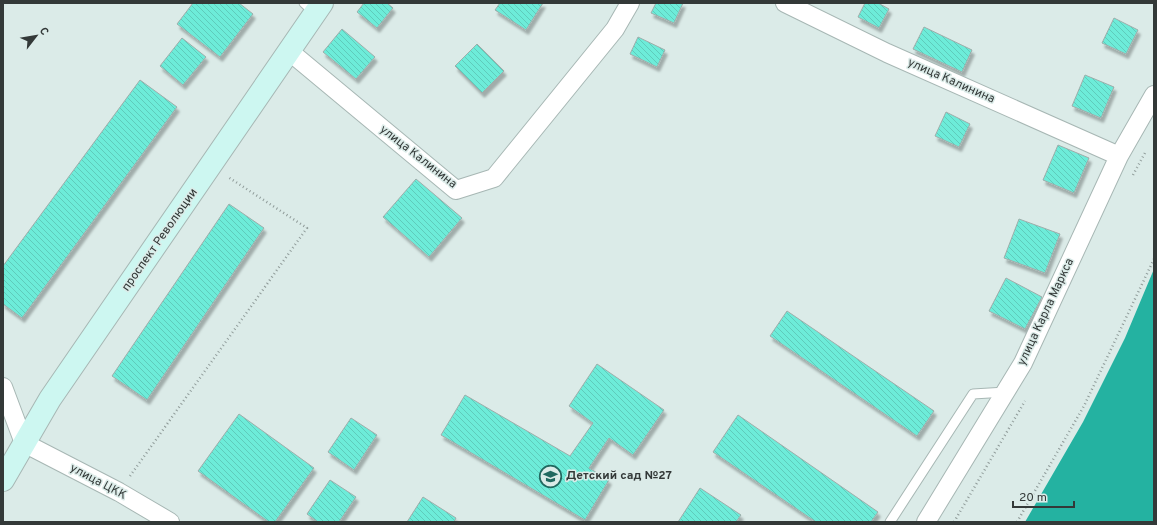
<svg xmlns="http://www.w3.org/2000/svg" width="1157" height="525" viewBox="0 0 1157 525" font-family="Overpass,sans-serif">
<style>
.water{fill:#24b2a1}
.building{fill:url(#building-back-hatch);stroke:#9eadaa;filter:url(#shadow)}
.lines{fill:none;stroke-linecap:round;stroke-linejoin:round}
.lane-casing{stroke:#a7b7b4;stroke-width:11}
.street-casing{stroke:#a7b7b4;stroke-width:20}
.secondary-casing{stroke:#a7b7b4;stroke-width:24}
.path{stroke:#909c9a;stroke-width:2.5;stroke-dasharray:1 3;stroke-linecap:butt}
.lane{stroke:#fff;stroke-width:9}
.street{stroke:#fff;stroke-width:18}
.secondary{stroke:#cdf7f1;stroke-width:22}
.labels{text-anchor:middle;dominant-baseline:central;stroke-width:3;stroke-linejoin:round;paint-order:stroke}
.street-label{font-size:12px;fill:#333938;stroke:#dbebe8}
.poi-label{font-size:12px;font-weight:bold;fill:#333938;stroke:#dbebe8;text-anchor:start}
</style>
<defs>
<pattern id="building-back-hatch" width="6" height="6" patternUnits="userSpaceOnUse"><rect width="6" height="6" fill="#6decd9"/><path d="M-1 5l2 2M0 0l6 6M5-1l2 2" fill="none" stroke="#5fcbbb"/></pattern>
<filter id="shadow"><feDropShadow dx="2.5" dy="4.5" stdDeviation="1" flood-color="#0004"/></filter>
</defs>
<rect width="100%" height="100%" fill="#dbebe8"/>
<path class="water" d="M1154,269V522H1025L1083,422L1125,338Z"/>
<path class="building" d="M193,3H239L253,14L220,57L177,24Z
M364,3H387L393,8L377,28L357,12Z
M500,3H543L526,30L495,10Z
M656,3H683L674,23L651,13Z
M865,3H878L889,9L879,28L858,17Z
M1114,18L1138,30L1126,54L1102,43Z
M924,27L972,50L962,72L913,49Z
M342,29L375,57L356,79L323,52Z
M638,37L665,50L657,67L630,54Z
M182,38L206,57L183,85L160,66Z
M477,44L504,71L482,93L455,66Z
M1085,75L1114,87L1101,118L1072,106Z
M140,80L177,107L22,318L3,304V266Z
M946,112L970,124L959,147L935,136Z
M1058,145L1089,158L1074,193L1043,180Z
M416,179L462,218L429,257L383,217Z
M229,204L264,228L147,400L112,376Z
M1019,219L1060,234L1045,273L1004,258Z
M1006,278L1042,297L1025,329L989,311Z
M787,311L934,411L917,436L770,336Z
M597,364L664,410L633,455L609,438L589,468L609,480L585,520L441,435L465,395L570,456L593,423L569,406Z
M239,414L314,468L275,522H269L198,471Z
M738,415L878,512L871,522H816L713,452Z
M351,418L377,435L354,470L328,452Z
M330,480L356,497L339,522H318L307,514Z
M700,488L741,515L736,522H678Z
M423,497L456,518L454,522H407Z"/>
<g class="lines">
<defs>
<path id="lane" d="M304,3L315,13
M890,522L973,394L1006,392"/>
<path id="street" d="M785,3L887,53L1119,156
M289,51L456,190L494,178L615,29L630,3
M3,387L24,443L119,492L170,522
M926,522L1023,363L1119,156L1154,95"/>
<path id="secondary" d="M3,480L50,399L322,3"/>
</defs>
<use href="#lane" class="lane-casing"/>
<use href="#street" class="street-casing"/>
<use href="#secondary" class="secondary-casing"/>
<path class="path" d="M1133,175L1146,151
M130,476L307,228L228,177
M954,522L1025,401
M1017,522L1084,406L1154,259"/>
<use href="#lane" class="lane"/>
<use href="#street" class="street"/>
<use href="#secondary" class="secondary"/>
</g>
<defs>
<symbol id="school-ring" viewBox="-11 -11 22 22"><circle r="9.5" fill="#dbebe8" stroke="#216960" stroke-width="1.5"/><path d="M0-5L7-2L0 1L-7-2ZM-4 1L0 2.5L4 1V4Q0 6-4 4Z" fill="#216960"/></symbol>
</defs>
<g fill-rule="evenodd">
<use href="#school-ring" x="538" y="464" width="25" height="25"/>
</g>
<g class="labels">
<g class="street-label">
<text transform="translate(951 81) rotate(24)">улица Калинина</text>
<text transform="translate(418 157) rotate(38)">улица Калинина</text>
<text transform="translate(160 240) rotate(-55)">проспект Революции</text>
<text transform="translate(1046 312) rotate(-65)">улица Карла Маркса</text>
<text transform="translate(98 482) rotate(28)">улица ЦКК</text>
</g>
<g class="poi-label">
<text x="566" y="476">Детский сад №27</text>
</g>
</g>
<rect width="1157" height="525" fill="none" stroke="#333938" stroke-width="8"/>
<g transform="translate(36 36) rotate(59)" stroke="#dbebe8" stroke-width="3" paint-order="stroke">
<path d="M0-3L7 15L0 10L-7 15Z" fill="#333938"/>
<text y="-6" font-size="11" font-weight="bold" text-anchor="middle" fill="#333938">С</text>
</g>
<path d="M1013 501v6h61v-6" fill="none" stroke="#333938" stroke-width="2"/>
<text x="1019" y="501" font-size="12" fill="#333938" stroke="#dbebe8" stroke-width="3" paint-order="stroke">20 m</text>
</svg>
